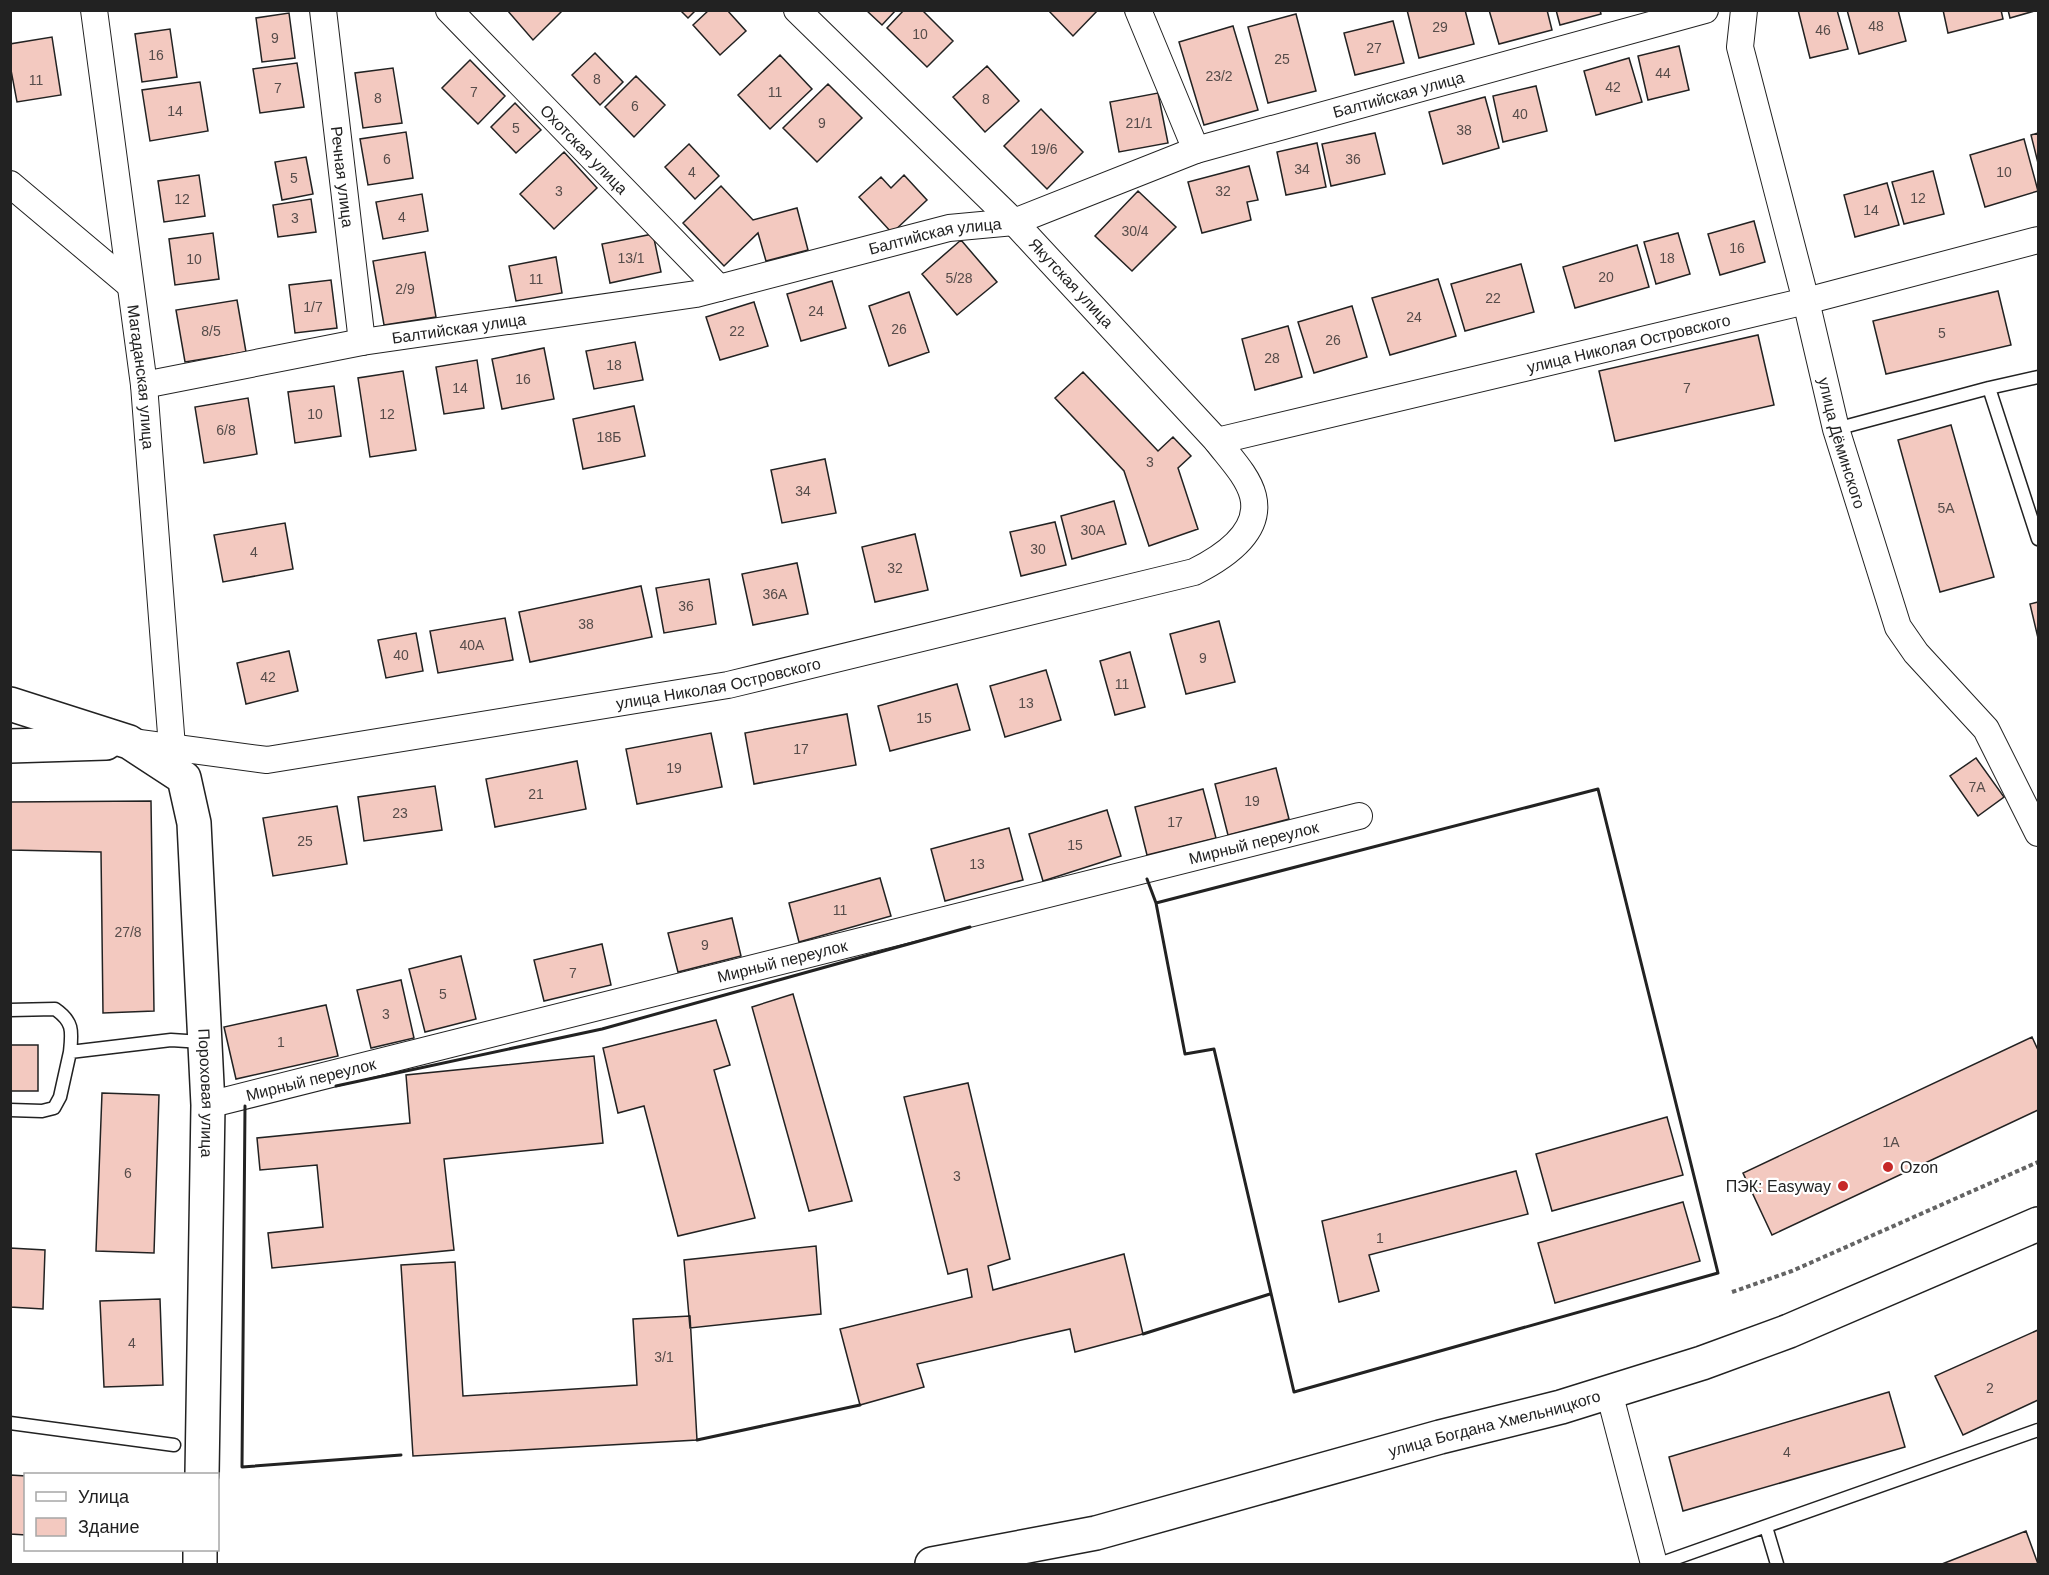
<svg xmlns="http://www.w3.org/2000/svg" width="2049" height="1575" viewBox="0 0 2049 1575" font-family="Helvetica,sans-serif">
<style>
.building{fill:#f3c9c0;stroke:#222;stroke-width:1.5}
.lines{fill:none;stroke-linecap:round;stroke-linejoin:round}
.service-casing{stroke:#222;stroke-width:15}
.minor-casing{stroke:#222;stroke-width:28}
.primary-casing{stroke:#222;stroke-width:36}
.path{stroke:#646464;stroke-width:4;stroke-dasharray:4.5 3;stroke-linecap:butt}
.service{stroke:#fff;stroke-width:12}
.minor{stroke:#fff;stroke-width:26}
.primary{stroke:#fff;stroke-width:33}
.wall{stroke:#222;stroke-width:3}
.poi-dot{fill:#c62828;stroke:#fff;stroke-width:2}
.labels{text-anchor:middle;dominant-baseline:central;stroke-width:4.5;stroke-linejoin:round;paint-order:stroke}
.number-label{font-size:14px;fill:#564c4a}
.street-label{font-size:16px;fill:#222;stroke:#fff}
.poi-label{font-size:16px;fill:#222;stroke:#fff;text-anchor:start}
</style>
<rect width="100%" height="100%" fill="#fff"/>
<path class="building" d="M507,10H563L533,40Z
M680,10H696L688,18Z
M709,10H727L746,31L720,55L693,25Z
M866,10H896L882,25Z
M904,10H922L953,41L927,67L887,28Z
M1048,10H1098L1073,36Z
M1407,10H1465L1474,44L1419,58Z
M1489,10H1547L1552,30L1499,44Z
M1556,10H1600L1601,14L1560,25Z
M1798,10H1837L1848,49L1810,58Z
M1847,10H1898L1906,41L1859,54Z
M1943,10H2001L2003,19L1948,33Z
M2008,10H2038L2010,18Z
M289,13L295,58L262,62L256,18Z
M1296,14L1316,91L1268,103L1248,27Z
M1393,21L1404,63L1355,75L1344,33Z
M1233,26L1258,110L1204,125L1179,42Z
M170,29L177,77L142,82L135,34Z
M52,37L61,95L17,102L10,65V44Z
M1679,46L1689,90L1648,100L1638,56Z
M595,53L623,82L600,105L572,75Z
M780,55L812,89L770,129L738,95Z
M1629,58L1642,102L1596,115L1584,71Z
M470,60L505,96L478,124L442,88Z
M297,63L304,107L260,113L253,69Z
M987,66L1019,101L985,132L953,97Z
M393,68L402,123L363,128L355,73Z
M636,76L665,105L634,137L605,107Z
M200,82L208,131L150,141L142,90Z
M828,84L862,118L817,162L783,128Z
M1536,86L1547,131L1503,142L1493,96Z
M1158,93L1168,143L1119,152L1110,102Z
M1485,97L1499,148L1443,164L1429,112Z
M515,103L541,130L516,153L491,127Z
M1041,109L1083,152L1047,189L1004,146Z
M406,132L413,178L368,185L360,139Z
M1375,133L1385,174L1331,186L1322,144Z
M2038,133V163L2031,135Z
M2024,139L2038,191L1985,207L1970,155Z
M1317,143L1326,187L1286,195L1277,152Z
M689,144L719,176L695,199L665,167Z
M564,152L597,188L554,229L520,194Z
M306,157L313,194L282,200L275,162Z
M1249,166L1258,200L1247,202L1251,220L1202,233L1188,182Z
M1933,171L1944,214L1904,224L1892,182Z
M199,175L205,216L164,222L158,181Z
M904,175L927,200L892,233L859,197L881,177L891,188Z
M1887,183L1899,225L1855,237L1844,195Z
M721,186L753,220L797,208L808,250L766,261L758,233L724,266L683,223Z
M1138,191L1176,227L1132,271L1095,236Z
M422,194L428,231L383,239L376,202Z
M311,199L316,232L278,237L273,205Z
M1754,221L1765,262L1720,275L1708,234Z
M213,233L219,279L175,285L169,239Z
M1678,233L1690,274L1656,284L1644,242Z
M653,234L661,272L610,283L602,244Z
M961,240L997,282L957,315L922,274Z
M1637,245L1649,287L1575,308L1563,267Z
M425,252L436,317L384,325L373,261Z
M556,257L562,293L516,301L509,266Z
M1521,264L1534,312L1465,331L1451,284Z
M1438,279L1456,336L1390,355L1372,298Z
M331,280L337,328L295,333L289,285Z
M832,281L846,328L801,341L787,294Z
M1998,291L2011,345L1886,374L1873,321Z
M909,292L929,352L889,366L869,306Z
M237,300L246,352L185,362L176,310Z
M754,302L768,346L720,360L706,317Z
M1352,306L1367,357L1314,373L1298,322Z
M1288,326L1302,377L1255,390L1242,339Z
M1758,335L1774,405L1615,441L1599,371Z
M635,342L643,380L594,389L586,351Z
M544,348L554,399L502,409L492,359Z
M477,360L484,408L444,414L436,367Z
M403,371L416,450L370,457L358,378Z
M1083,372L1158,451L1173,437L1191,456L1178,468L1198,529L1149,546L1124,471L1055,398Z
M334,386L341,436L295,443L288,392Z
M248,398L257,454L204,463L195,407Z
M634,406L645,456L583,469L573,419Z
M1951,425L1994,577L1940,592L1898,440Z
M825,459L836,513L782,523L771,470Z
M1114,501L1126,544L1072,559L1061,516Z
M1055,522L1066,565L1021,576L1010,532Z
M285,523L293,569L223,582L214,535Z
M915,534L928,590L875,602L862,547Z
M797,563L808,614L753,625L742,574Z
M709,579L716,624L664,633L656,588Z
M641,586L652,637L530,662L519,612Z
M2038,602V638L2030,604Z
M505,618L513,660L438,673L430,631Z
M1219,621L1235,682L1186,694L1170,634Z
M416,633L423,671L386,678L378,640Z
M289,651L298,691L246,704L237,663Z
M1130,652L1145,707L1115,715L1100,661Z
M1046,670L1061,720L1005,737L990,686Z
M957,684L970,730L890,751L878,706Z
M847,714L856,765L754,784L745,733Z
M711,733L722,787L637,804L626,749Z
M1976,758L2004,797L1978,816L1950,776Z
M577,761L586,809L495,827L486,779Z
M1276,768L1289,819L1228,835L1215,784Z
M435,786L442,830L364,841L358,797Z
M1203,789L1216,838L1147,855L1135,807Z
M151,801L154,1011L103,1013L101,852L10,850V802Z
M337,806L347,864L273,876L263,818Z
M1107,810L1121,856L1043,881L1029,834Z
M1009,828L1023,880L945,901L931,849Z
M880,878L891,916L799,942L789,903Z
M732,918L741,956L678,972L668,933Z
M602,944L611,985L544,1001L534,960Z
M461,956L476,1019L425,1032L409,969Z
M401,980L414,1038L371,1048L357,990Z
M793,994L852,1201L809,1211L752,1007Z
M326,1005L338,1056L236,1079L224,1027Z
M716,1020L730,1065L714,1070L755,1218L678,1236L644,1106L618,1113L603,1048Z
M2032,1037L2038,1050V1110L1772,1235L1743,1173Z
M10,1045H38V1091H10Z
M594,1056L603,1143L444,1159L454,1250L272,1268L268,1233L323,1227L317,1165L260,1170L257,1138L410,1123L406,1075Z
M968,1083L1010,1259L988,1266L993,1290L1124,1254L1143,1334L1075,1352L1070,1329L917,1364L924,1387L860,1405L840,1329L972,1297L967,1269L948,1274L904,1097Z
M102,1093L159,1095L154,1253L96,1251Z
M1667,1117L1683,1175L1552,1211L1536,1154Z
M1516,1171L1528,1214L1369,1255L1379,1291L1339,1302L1322,1221Z
M1683,1202L1700,1261L1555,1303L1538,1243Z
M816,1246L821,1314L690,1328L684,1260Z
M10,1248L45,1250L43,1309L10,1307Z
M455,1262L463,1396L637,1385L633,1319L690,1316L697,1440L413,1456L401,1265Z
M160,1299L163,1385L104,1387L100,1301Z
M2038,1330V1400L1963,1435L1935,1376Z
M1889,1392L1905,1447L1683,1511L1669,1457Z
M10,1475L26,1476V1535L10,1534Z
M2026,1531L2038,1564H1942Z"/>
<g class="lines">
<defs>
<path id="service" d="M1989,388L2038,539
M1836,429L1989,388L2038,377
M10,1010L55,1009C74,1022 72,1032 70,1052
M10,1110L42,1111L54,1108L60,1097L70,1052L171,1040L202,1042
M10,1423L174,1445
M1766,1527L1777,1564
M1659,1564L2038,1430"/>
<g id="minor">
<path id="s1" d="M94,10L144,385L172,747"/>
<path id="s2" d="M323,10L362,342"/>
<path id="s3" d="M449,10L719,288"/>
<path d="M1138,10L1196,150"/>
<path id="s4" d="M1744,10L1740,47L1806,301L1836,429L1898,627L1916,653L1986,729L2038,833"/>
<path d="M10,184L130,285"/>
<path id="s5" d="M144,385L362,342L696,294L949,228L1014,222L1196,150L1705,10"/>
<path id="s6" d="M1217,441L1806,301L2038,240"/>
<path id="s7" d="M132,742L267,760L728,685L1194,572C1222,558 1262,533 1253,496C1248,476 1229,457 1217,441L1014,222L797,10"/>
<path id="s8" d="M208,1105L1359,816"/>
<path d="M1609,1392L1654,1564"/>
</g>
<g id="primary">
<path id="s9" d="M10,704L129,742L184,778L194,823L208,1105L202,1474"/>
<path d="M10,746L106,743"/>
<path d="M200,1564V1550"/>
<path id="s10" d="M932,1564L1096,1533L1440,1437L1561,1407L1702,1363L1789,1331L2038,1224"/>
</g>
</defs>
<use href="#service" class="service-casing"/>
<use href="#minor" class="minor-casing"/>
<use href="#primary" class="primary-casing"/>
<path class="path" d="M1732,1292L1792,1271L2038,1162"/>
<use href="#service" class="service"/>
<use href="#minor" class="minor"/>
<use href="#primary" class="primary"/>
<path class="wall" d="M1598,789L1718,1273L1294,1392L1214,1049L1185,1054L1156,903Z
M1147,879L1156,903
M336,1086L602,1029L970,927
M245,1106L242,1467L401,1455
M1143,1334L1270,1294
M697,1440L860,1405"/>
</g>
<g class="poi-dot">
<circle cx="1888" cy="1167" r="6"/>
<circle cx="1843" cy="1186" r="6"/>
</g>
<g class="labels">
<g class="number-label">
<text x="1876" y="26">48</text>
<text x="1440" y="27">29</text>
<text x="1823" y="30">46</text>
<text x="920" y="34">10</text>
<text x="275" y="38">9</text>
<text x="1374" y="48">27</text>
<text x="156" y="55">16</text>
<text x="1282" y="59">25</text>
<text x="1663" y="73">44</text>
<text x="1219" y="76">23/2</text>
<text x="597" y="79">8</text>
<text x="36" y="80">11</text>
<text x="1613" y="87">42</text>
<text x="278" y="88">7</text>
<text x="474" y="92">7</text>
<text x="775" y="92">11</text>
<text x="378" y="98">8</text>
<text x="986" y="99">8</text>
<text x="635" y="106">6</text>
<text x="175" y="111">14</text>
<text x="1520" y="114">40</text>
<text x="822" y="123">9</text>
<text x="1139" y="123">21/1</text>
<text x="516" y="128">5</text>
<text x="1464" y="130">38</text>
<text x="1044" y="149">19/6</text>
<text x="387" y="159">6</text>
<text x="1353" y="159">36</text>
<text x="1302" y="169">34</text>
<text x="692" y="172">4</text>
<text x="2004" y="172">10</text>
<text x="294" y="178">5</text>
<text x="559" y="191">3</text>
<text x="1223" y="191">32</text>
<text x="1918" y="198">12</text>
<text x="182" y="199">12</text>
<text x="1871" y="210">14</text>
<text x="402" y="217">4</text>
<text x="295" y="218">3</text>
<text x="1135" y="231">30/4</text>
<text x="1737" y="248">16</text>
<text x="631" y="258">13/1</text>
<text x="1667" y="258">18</text>
<text x="194" y="259">10</text>
<text x="1606" y="277">20</text>
<text x="959" y="278">5/28</text>
<text x="536" y="279">11</text>
<text x="405" y="289">2/9</text>
<text x="1493" y="298">22</text>
<text x="313" y="307">1/7</text>
<text x="816" y="311">24</text>
<text x="1414" y="317">24</text>
<text x="899" y="329">26</text>
<text x="211" y="331">8/5</text>
<text x="737" y="331">22</text>
<text x="1942" y="333">5</text>
<text x="1333" y="340">26</text>
<text x="1272" y="358">28</text>
<text x="614" y="365">18</text>
<text x="523" y="379">16</text>
<text x="460" y="388">14</text>
<text x="1687" y="388">7</text>
<text x="315" y="414">10</text>
<text x="387" y="414">12</text>
<text x="226" y="430">6/8</text>
<text x="609" y="437">18Б</text>
<text x="1150" y="462">3</text>
<text x="803" y="491">34</text>
<text x="1946" y="508">5А</text>
<text x="1093" y="530">30А</text>
<text x="1038" y="549">30</text>
<text x="254" y="552">4</text>
<text x="895" y="568">32</text>
<text x="775" y="594">36А</text>
<text x="686" y="606">36</text>
<text x="586" y="624">38</text>
<text x="472" y="645">40А</text>
<text x="401" y="655">40</text>
<text x="1203" y="658">9</text>
<text x="268" y="677">42</text>
<text x="1122" y="684">11</text>
<text x="1026" y="703">13</text>
<text x="924" y="718">15</text>
<text x="801" y="749">17</text>
<text x="674" y="768">19</text>
<text x="1977" y="787">7А</text>
<text x="536" y="794">21</text>
<text x="1252" y="801">19</text>
<text x="400" y="813">23</text>
<text x="1175" y="822">17</text>
<text x="305" y="841">25</text>
<text x="1075" y="845">15</text>
<text x="977" y="864">13</text>
<text x="840" y="910">11</text>
<text x="128" y="932">27/8</text>
<text x="705" y="945">9</text>
<text x="573" y="973">7</text>
<text x="443" y="994">5</text>
<text x="386" y="1014">3</text>
<text x="281" y="1042">1</text>
<text x="1891" y="1142">1А</text>
<text x="128" y="1173">6</text>
<text x="957" y="1176">3</text>
<text x="1380" y="1238">1</text>
<text x="132" y="1343">4</text>
<text x="664" y="1357">3/1</text>
<text x="1990" y="1388">2</text>
<text x="1787" y="1452">4</text>
</g>
<g class="street-label">
<text stroke="none"><textPath href="#s5" startOffset="1292">Балтийская улица</textPath></text>
<text stroke="none"><textPath href="#s3" startOffset="194">Охотская улица</textPath></text>
<text stroke="none"><textPath href="#s2" startOffset="168">Речная улица</textPath></text>
<text stroke="none"><textPath href="#s5" startOffset="806">Балтийская улица</textPath></text>
<text transform="translate(1071 283) rotate(47)">Якутская улица</text>
<text stroke="none"><textPath href="#s5" startOffset="320">Балтийская улица</textPath></text>
<text stroke="none"><textPath href="#s6" startOffset="423">улица Николая Островского</textPath></text>
<text stroke="none"><textPath href="#s1" startOffset="370">Магаданская улица</textPath></text>
<text stroke="none"><textPath href="#s4" startOffset="446">улица Дёминского</textPath></text>
<text stroke="none"><textPath href="#s7" startOffset="594">улица Николая Островского</textPath></text>
<text stroke="none"><textPath href="#s8" startOffset="1078">Мирный переулок</textPath></text>
<text stroke="none"><textPath href="#s8" startOffset="592">Мирный переулок</textPath></text>
<text stroke="none"><textPath href="#s8" startOffset="106">Мирный переулок</textPath></text>
<text stroke="none"><textPath href="#s9" startOffset="507">Пороховая улица</textPath></text>
<text stroke="none"><textPath href="#s10" startOffset="580">улица Богдана Хмельницкого</textPath></text>
</g>
<g class="poi-label">
<text x="1900" y="1167">Ozon</text>
<text x="1831" y="1186" text-anchor="end">ПЭК: Easyway</text>
</g>
</g>
<rect width="2049" height="1575" fill="none" stroke="#222222" stroke-width="24"/>
<rect x="24" y="1473" width="195" height="78" fill="#ffffff" stroke="#a7a7a7" stroke-width="1.5"/>
<rect x="36" y="1492" width="30" height="9" fill="#ffffff" stroke="#a7a7a7" stroke-width="1.5"/>
<text x="78" y="1503" font-size="18" fill="#222222">Улица</text>
<rect x="36" y="1518" width="30" height="18" fill="#f3c9c0" stroke="#a7a7a7" stroke-width="1.5"/>
<text x="78" y="1533" font-size="18" fill="#222222">Здание</text>
</svg>
